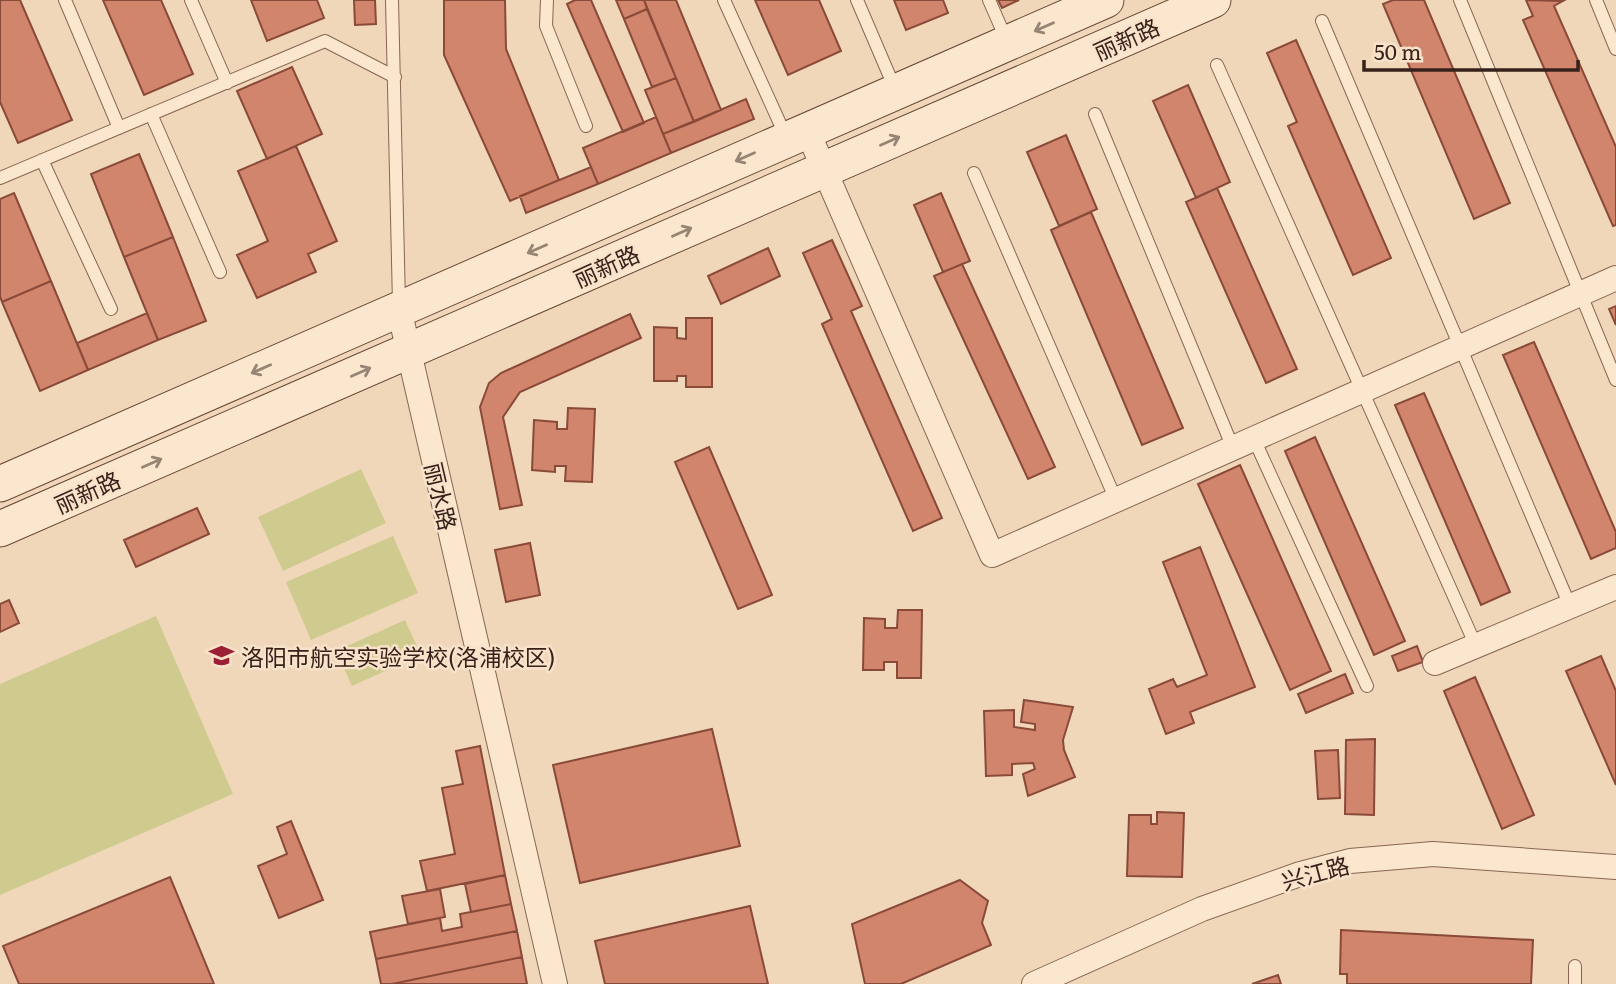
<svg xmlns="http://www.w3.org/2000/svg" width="1616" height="984" viewBox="0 0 1616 984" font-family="Literata,'Noto Sans SC',serif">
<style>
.green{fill:#cfcb8e}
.building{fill:#d2856d;stroke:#894a38;stroke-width:2}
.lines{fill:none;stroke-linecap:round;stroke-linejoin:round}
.service-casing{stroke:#886653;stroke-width:14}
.minor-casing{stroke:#886653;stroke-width:26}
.secondary-casing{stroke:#6a4837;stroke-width:37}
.service{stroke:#fbe6ce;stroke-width:12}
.minor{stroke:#fbe6ce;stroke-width:24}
.secondary{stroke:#fbe6ce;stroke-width:35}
.oneway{stroke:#988474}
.labels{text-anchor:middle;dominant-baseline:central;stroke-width:5;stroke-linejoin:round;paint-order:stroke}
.street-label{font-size:23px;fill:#36221a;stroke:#f8e3ca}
.poi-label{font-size:23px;fill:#36221a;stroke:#f8e3ca;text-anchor:start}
</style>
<rect width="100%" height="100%" fill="#f1d7ba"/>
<path class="green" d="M361,469L386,523L283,571L258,517Z
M393,536L418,593L311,640L286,582Z
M156,616L233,794L0,895V684Z
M405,620L421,655L352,686L336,651Z"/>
<path class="building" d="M0,0H20L72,120L18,143L0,102Z
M103,0H161L193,74L144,95Z
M251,0H317L324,18L267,41Z
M354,0H375L376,24L355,25Z
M444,0H505L506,49L559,180L510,201L444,55Z
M575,0H591L644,123L623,132L567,4Z
M616,0H644L647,9L624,19Z
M644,0H676L721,110L694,122Z
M755,0H819L841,51L788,75Z
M894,0H943L948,13L906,30Z
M998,0H1019L1002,8Z
M1393,0H1424L1510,203L1474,219L1383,4Z
M1526,0L1563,1L1554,6L1616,147V225L1613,226L1523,20L1533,16Z
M647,9L676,78L652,87L624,19Z
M1296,40L1391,258L1353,275L1288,126L1297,122L1267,53Z
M292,67L322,134L267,159L237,91Z
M676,78L694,122L663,134L645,90Z
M1188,85L1230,182L1196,198L1153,101Z
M746,99L754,119L671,153L663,134Z
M656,117L671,153L598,184L583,148Z
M1066,135L1097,209L1059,226L1027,152Z
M296,146L337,241L308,254L316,272L257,298L237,255L268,241L238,171Z
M139,154L173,237L124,257L91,174Z
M591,167L598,184L526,213L520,196Z
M1217,188L1297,369L1266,383L1186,202Z
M14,193L51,281L2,302L0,296V199Z
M941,193L970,261L943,272L914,205Z
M1091,212L1183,428L1142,445L1051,230Z
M173,237L206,321L158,340L124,257Z
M832,240L862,306L851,311L942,518L913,531L822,324L832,319L803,253Z
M768,248L780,276L721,304L708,276Z
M962,264L1055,467L1028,479L934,276Z
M51,281L88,370L40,391L2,302Z
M1616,306V325L1609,309Z
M147,313L158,340L88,370L77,343Z
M630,314L641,338L520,392L503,417L522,505L500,509L480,407L489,383L501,373Z
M686,318H712V387H686V376H677V381H654V327L677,328V338L686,339Z
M1534,342L1616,532V548L1591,559L1503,355Z
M1424,393L1510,592L1481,605L1395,405Z
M568,408L595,409L592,482L565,481L566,466H555V472L532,470L534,420L557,422V429H567Z
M1315,437L1405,641L1374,655L1285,451Z
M709,447L772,595L738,609L675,462Z
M1240,465L1331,671L1290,690L1198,484Z
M197,508L209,534L136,567L124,540Z
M530,543L540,595L506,602L495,550Z
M1200,547L1255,687L1190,712L1194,723L1166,734L1149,689L1173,679L1177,687L1207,675L1163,562Z
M9,600L19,623L0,632V604Z
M898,610H922L921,678H897V662H884V670H863L864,618L885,619V628H897Z
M1417,646L1423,662L1398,671L1392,656Z
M1601,656L1616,691V785L1566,671Z
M1345,674L1353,693L1306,713L1298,694Z
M1475,677L1534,815L1502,829L1444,691Z
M1024,700L1073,707L1063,740L1064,750L1075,777L1028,796L1023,774L1035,769L1033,763L1012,764V775L986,776L984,711L1014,710V727L1035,730V724L1021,722Z
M712,729L740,846L580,883L553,765Z
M1375,739L1374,815L1345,814L1346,740Z
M480,746L505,875L427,891L420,861L455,854L442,788L463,784L456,751Z
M1338,750L1340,798L1318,799L1315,751Z
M1157,812L1184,813L1182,877L1127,876L1129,815H1151V824H1157Z
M291,821L323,900L279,918L258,866L287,854L277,827Z
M505,875L511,904L471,912L465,884Z
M170,877L214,984H19L3,946Z
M960,880L988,901L982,923L991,945L901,984H865L852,924Z
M440,889L445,917L408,924L402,896Z
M511,904L517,931L376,959L370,932L440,918L442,931L462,927L460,914Z
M750,906L768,984H605L595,941Z
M1341,930L1533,940L1531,984H1347V974H1340Z
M517,931L522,957L392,984H381L376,959Z
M522,957L527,984H392Z
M1278,975L1281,984H1252Z"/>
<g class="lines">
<defs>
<path id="service" d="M65,0L119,128
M191,0L227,83
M392,0L399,304
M547,0L546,26L586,126
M724,0L787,139
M857,0L896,91
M989,0L1007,41
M1460,0L1616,380
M1596,0L1616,49
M1322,21L1570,606
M1217,65L1476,646
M151,114L220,272
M1095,114L1233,448
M42,160L111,309
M974,173L1116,500
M0,178L325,41L395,77
M1254,439L1367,686
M1575,966V984"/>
<path id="minor" d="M807,130L992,555L1616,278
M399,309L555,984
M1435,663L1616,587
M1034,984L1202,909L1300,874L1350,861L1433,854L1616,867"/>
<path id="secondary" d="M0,484L1106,0
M0,529L1213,0"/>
</defs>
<use href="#service" class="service-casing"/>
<use href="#minor" class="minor-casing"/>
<use href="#secondary" class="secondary-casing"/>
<use href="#service" class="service"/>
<use href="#minor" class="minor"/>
<use href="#secondary" class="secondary"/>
</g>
<defs><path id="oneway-shaft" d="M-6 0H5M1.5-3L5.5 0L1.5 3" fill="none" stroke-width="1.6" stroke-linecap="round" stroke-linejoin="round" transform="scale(1.75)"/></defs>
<g class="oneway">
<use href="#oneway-shaft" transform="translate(1044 27) rotate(156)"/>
<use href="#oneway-shaft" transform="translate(890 141) rotate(-24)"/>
<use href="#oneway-shaft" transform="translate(745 157) rotate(156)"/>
<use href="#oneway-shaft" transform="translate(682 232) rotate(-24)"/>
<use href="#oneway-shaft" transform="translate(537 249) rotate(156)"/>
<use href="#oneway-shaft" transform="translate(261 369) rotate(156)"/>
<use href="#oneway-shaft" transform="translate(361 372) rotate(-24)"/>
<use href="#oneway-shaft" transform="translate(152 463) rotate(-24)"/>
</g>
<defs>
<symbol id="school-bare" viewBox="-9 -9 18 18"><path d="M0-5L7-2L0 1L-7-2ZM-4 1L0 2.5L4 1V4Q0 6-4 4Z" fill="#9c1f36" stroke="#f8e3ca" stroke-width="2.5" paint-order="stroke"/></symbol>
</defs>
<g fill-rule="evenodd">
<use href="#school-bare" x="204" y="638" width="35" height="35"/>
</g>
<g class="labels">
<g class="street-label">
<text transform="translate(1126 38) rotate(-24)">丽新路</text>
<text transform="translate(606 265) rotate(-24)">丽新路</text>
<text transform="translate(87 491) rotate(-24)">丽新路</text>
<text transform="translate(442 496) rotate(77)">丽水路</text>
<text transform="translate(1315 872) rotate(-15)">兴江路</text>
</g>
<g class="poi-label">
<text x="241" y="656">洛阳市航空实验学校(洛浦校区)</text>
</g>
</g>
<path d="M1364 60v10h214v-10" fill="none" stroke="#36221a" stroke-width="3.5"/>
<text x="1374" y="60" font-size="21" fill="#36221a" stroke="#f8e3ca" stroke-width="5" paint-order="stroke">50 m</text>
</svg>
